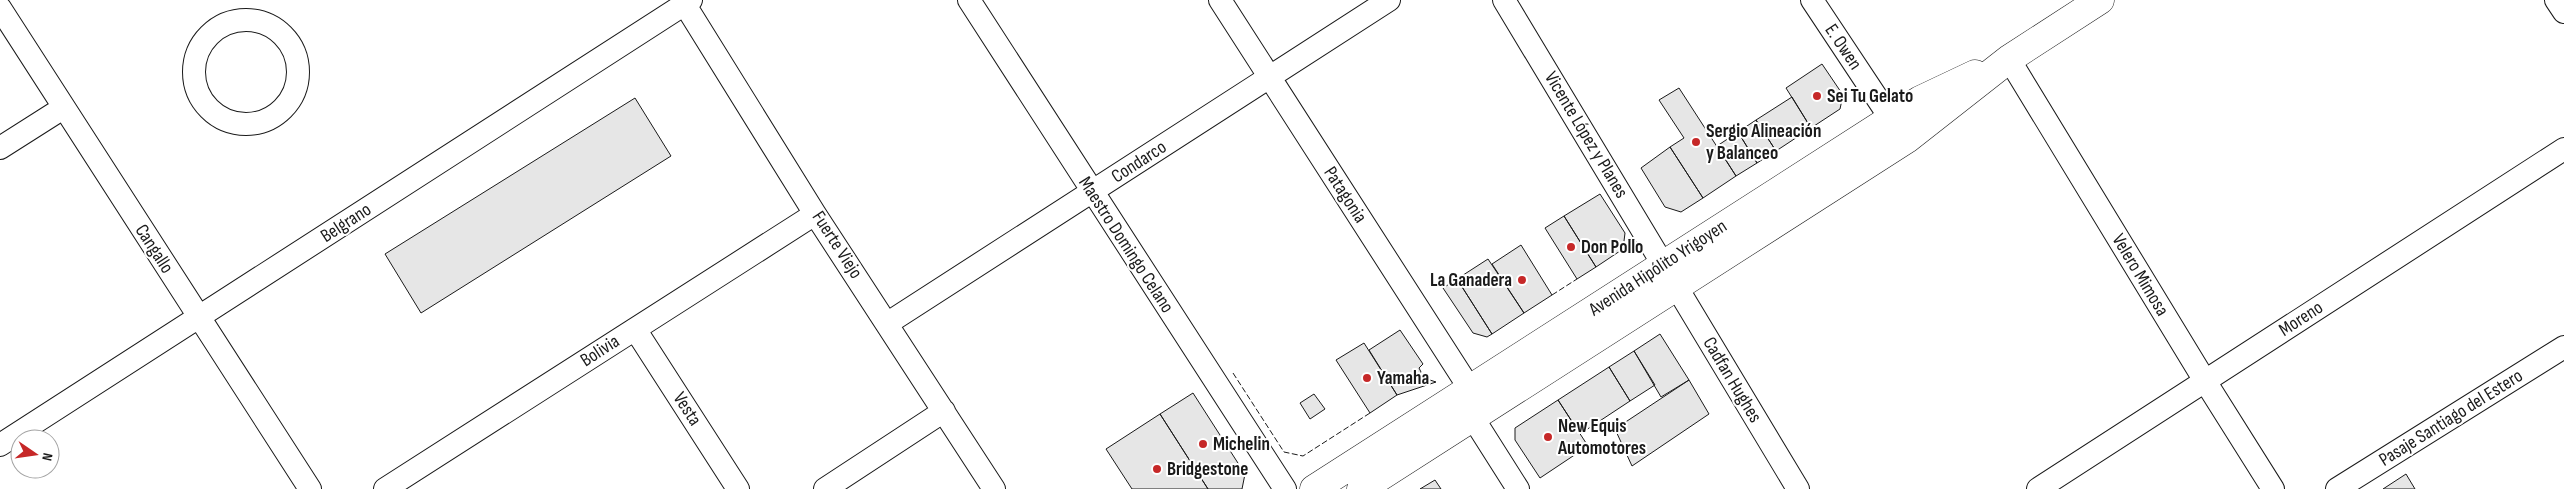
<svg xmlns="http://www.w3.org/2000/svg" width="2564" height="489" viewBox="0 0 2564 489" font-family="'Sofia Sans Condensed',sans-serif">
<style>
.building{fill:#e6e6e6;stroke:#1a1a1a}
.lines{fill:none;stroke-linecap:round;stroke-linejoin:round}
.minor-casing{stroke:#1a1a1a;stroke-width:24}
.major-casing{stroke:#1a1a1a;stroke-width:29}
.minor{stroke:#fff;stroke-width:22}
.major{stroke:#fff;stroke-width:28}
.fence{stroke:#1a1a1a;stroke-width:1;stroke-dasharray:6 2.5;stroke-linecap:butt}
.poi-dot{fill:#c62828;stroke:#fff;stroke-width:2}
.labels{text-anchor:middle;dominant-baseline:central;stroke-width:4;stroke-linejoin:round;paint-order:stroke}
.street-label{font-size:19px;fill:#1a1a1a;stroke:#fff}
.poi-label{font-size:19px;font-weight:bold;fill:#1a1a1a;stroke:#fff;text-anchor:start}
</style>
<rect width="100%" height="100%" fill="#fff"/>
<path class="building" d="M1822,64L1843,95L1840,109L1811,128L1786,88Z
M1679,88L1736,176L1703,198L1670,147L1684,138L1659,100Z
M1792,97L1811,128L1776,151L1756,120Z
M635,98L671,156L421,313L385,254Z
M1756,120L1776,151L1757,163L1738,132Z
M1738,132L1757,163L1736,176L1717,146Z
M1670,147L1703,198L1681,212L1665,207L1641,168Z
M1600,194L1625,233L1623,249L1596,267L1564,216Z
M1564,216L1596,267L1577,279L1545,228Z
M1521,245L1552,295L1524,313L1492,264Z
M1488,259L1524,313L1492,334L1457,279Z
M1457,279L1492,334L1487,337L1473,333L1443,288Z
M1400,330L1423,364L1419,368L1421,372L1418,376L1436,382L1397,395L1369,350Z
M1660,334L1689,380L1661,397L1634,351Z
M1364,343L1397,395L1370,413L1336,360Z
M1634,351L1655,385L1630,401L1609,367Z
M1609,367L1630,401L1580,434L1558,400Z
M1689,380L1709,414L1632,466L1615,429Z
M1193,393L1245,474L1242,489H1208L1160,414Z
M1314,394L1325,409L1310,419L1300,403Z
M1558,400L1588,446L1540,478L1515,440V428Z
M1160,414L1208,489H1132L1106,449Z
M2406,474L2415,489H2383Z
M1435,480L1441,489H1420Z"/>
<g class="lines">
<defs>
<path id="minor" d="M682,0L815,214L994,489
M969,0L1285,489
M1220,0L1470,389
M1504,0L1798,489
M1812,0L1891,119
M2556,0L2564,12
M0,8L310,489
M194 72a52 52 0 1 1 104 0a52 52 0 1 1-104 0Z
M2009,59L2205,381L2273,489
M0,148L63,108
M888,323L1389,0
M635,329L738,489
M1473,418L1518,489
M0,445L691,0
M385,489L815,214
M825,489L944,411
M2038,489L2564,149
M2337,489L2564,347"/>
<path id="major" d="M1314,489L1920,100L1975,74
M1361,489L1907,139L2009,59L2100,0"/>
</defs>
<use href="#minor" class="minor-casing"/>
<use href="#major" class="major-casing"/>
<use href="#minor" class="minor"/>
<use href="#major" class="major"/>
<path class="fence" d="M1552,295L1577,279
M1233,373L1284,452L1303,456L1370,413"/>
</g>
<g class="poi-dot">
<circle cx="1817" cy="96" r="5"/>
<circle cx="1696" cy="142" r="5"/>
<circle cx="1571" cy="247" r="5"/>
<circle cx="1522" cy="280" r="5"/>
<circle cx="1367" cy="378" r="5"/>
<circle cx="1548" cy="437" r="5"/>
<circle cx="1203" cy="444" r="5"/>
<circle cx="1157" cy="469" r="5"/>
</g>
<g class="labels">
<g class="street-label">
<text transform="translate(1843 47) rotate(56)">E. Owen</text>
<text transform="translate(1586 135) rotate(59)">Vicente López y Planes</text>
<text transform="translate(1139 162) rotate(-33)">Condarco</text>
<text transform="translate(1345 195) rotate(57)">Patagonia</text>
<text transform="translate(346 223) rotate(-33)">Belgrano</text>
<text transform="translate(837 245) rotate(57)">Fuerte Viejo</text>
<text transform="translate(1126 245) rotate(57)">Maestro Domingo Celano</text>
<text transform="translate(154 249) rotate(57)">Cangallo</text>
<text transform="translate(1658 268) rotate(-33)">Avenida Hipólito Yrigoyen</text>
<text transform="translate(2140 275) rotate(59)">Velero Mimosa</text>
<text transform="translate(2301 319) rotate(-33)">Moreno</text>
<text transform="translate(600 351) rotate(-33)">Bolivia</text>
<text transform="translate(1732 380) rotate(59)">Cadfan Hughes</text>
<text transform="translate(687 409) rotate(57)">Vesta</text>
<text transform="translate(2451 418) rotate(-32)">Pasaje Santiago del Estero</text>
</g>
<g class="poi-label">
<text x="1827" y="96">Sei Tu Gelato</text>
<text x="1706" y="131">Sergio Alineación<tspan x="1706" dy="22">y Balanceo</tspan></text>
<text x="1581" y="247">Don Pollo</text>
<text x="1512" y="280" text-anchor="end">La Ganadera</text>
<text x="1377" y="378">Yamaha</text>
<text x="1558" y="426">New Equis<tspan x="1558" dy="22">Automotores</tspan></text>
<text x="1213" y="444">Michelin</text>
<text x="1167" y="469">Bridgestone</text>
</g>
</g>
<g transform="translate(35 454) rotate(103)"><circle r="24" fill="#ffffff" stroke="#a3a3a3"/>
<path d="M0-4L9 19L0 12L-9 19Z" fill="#c62828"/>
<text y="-8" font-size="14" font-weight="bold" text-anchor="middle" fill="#1a1a1a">N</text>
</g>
</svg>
